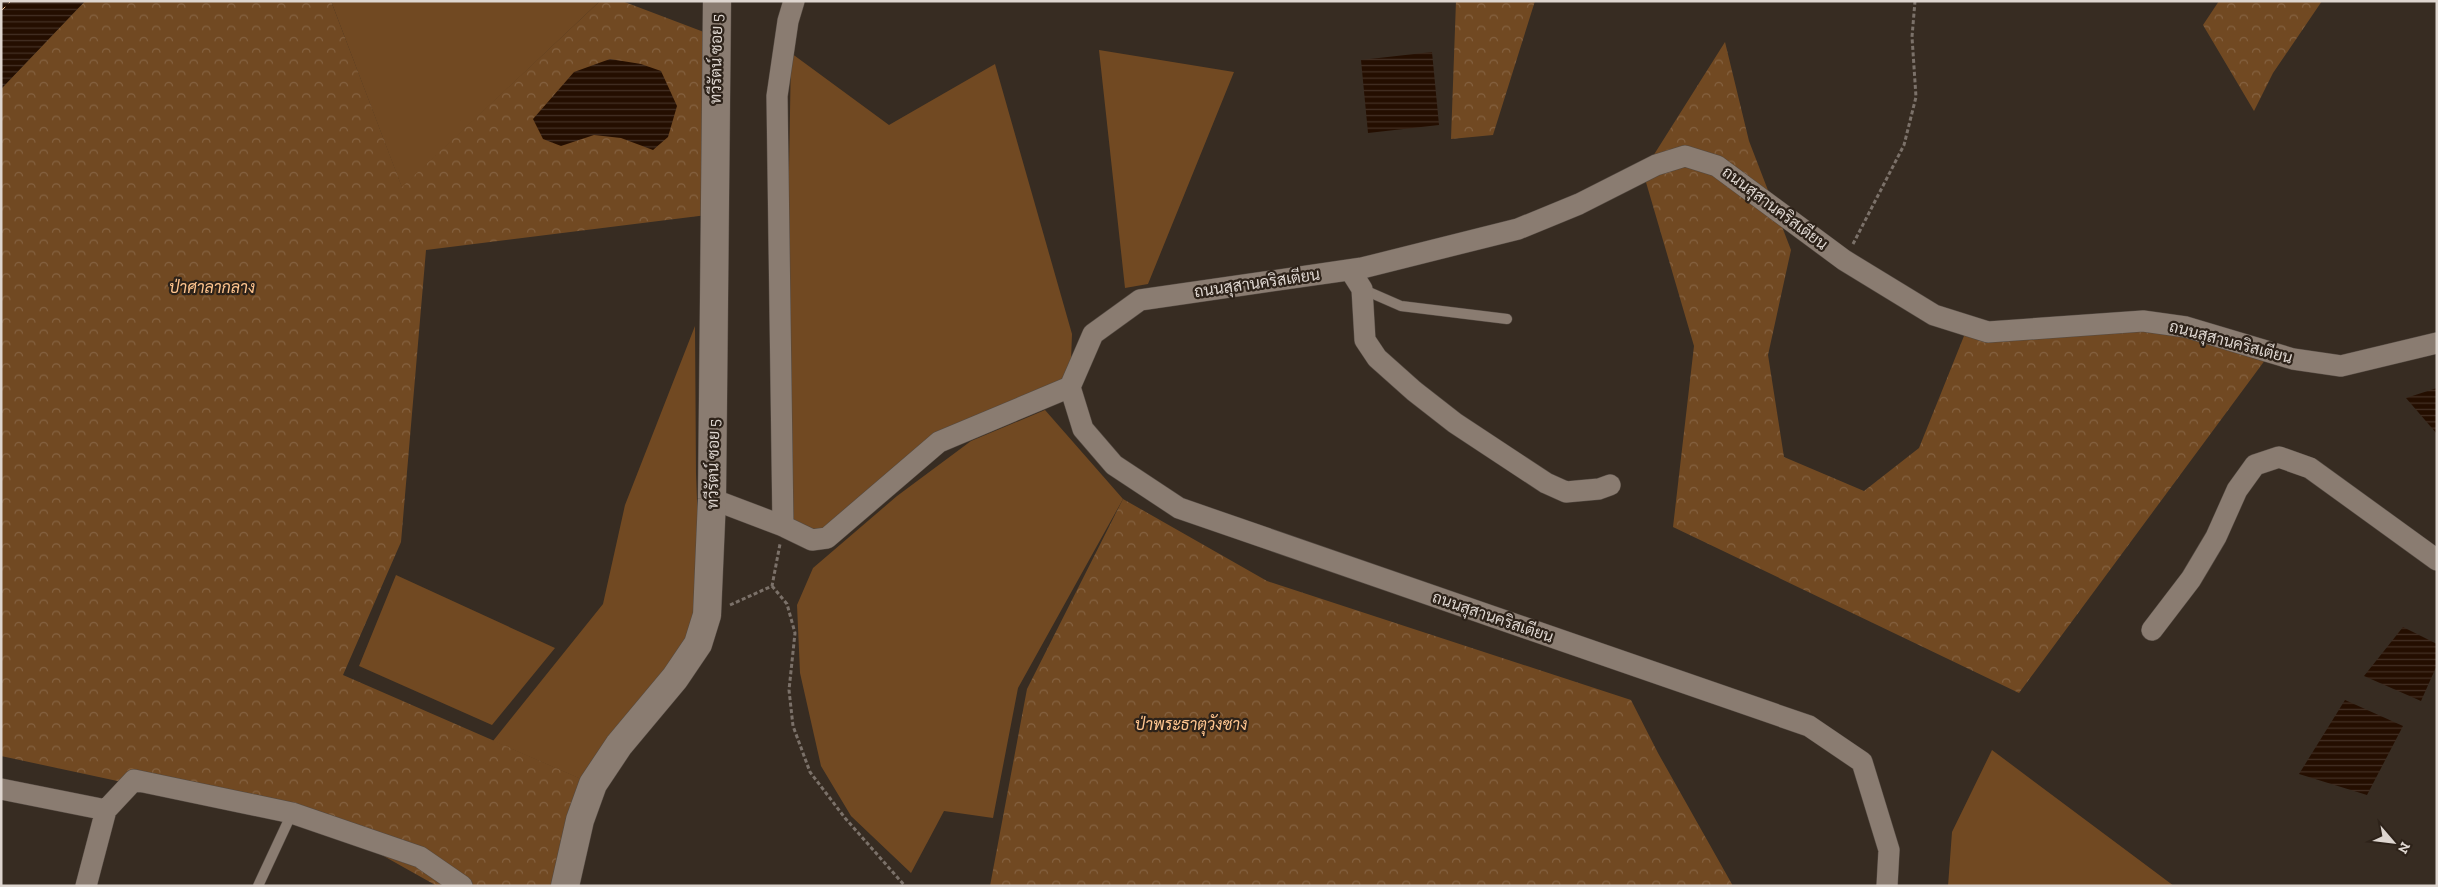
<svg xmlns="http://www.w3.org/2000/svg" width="2438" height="887" viewBox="0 0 2438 887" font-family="'Zilla Slab',Sarabun,serif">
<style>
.green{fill:#714922}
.forest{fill:url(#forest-crowns)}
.water{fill:url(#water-rules)}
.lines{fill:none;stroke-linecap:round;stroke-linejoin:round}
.ferry{stroke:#f4bb85;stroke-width:1;stroke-dasharray:6 5;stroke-linecap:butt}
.lane-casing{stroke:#544a42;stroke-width:11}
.street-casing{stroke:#544a42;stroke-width:22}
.secondary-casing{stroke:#544a42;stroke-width:29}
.path{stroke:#7b7169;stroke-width:3;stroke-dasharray:4 2.5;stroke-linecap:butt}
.lane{stroke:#8a7c71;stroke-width:10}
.street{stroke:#8a7c71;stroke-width:21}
.secondary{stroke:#8a7c71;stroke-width:28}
.labels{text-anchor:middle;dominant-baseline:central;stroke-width:4.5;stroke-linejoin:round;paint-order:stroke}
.street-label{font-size:16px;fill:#ded6d0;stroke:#2d2219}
.park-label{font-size:16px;font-style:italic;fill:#ffc58f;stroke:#2d2219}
</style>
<defs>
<pattern id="forest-crowns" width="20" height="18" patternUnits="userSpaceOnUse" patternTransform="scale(1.25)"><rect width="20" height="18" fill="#714922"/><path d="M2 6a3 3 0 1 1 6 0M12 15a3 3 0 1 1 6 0" fill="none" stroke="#856241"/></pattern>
<pattern id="water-rules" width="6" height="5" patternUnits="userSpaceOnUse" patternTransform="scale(1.25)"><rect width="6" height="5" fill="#240e00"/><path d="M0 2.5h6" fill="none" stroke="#433024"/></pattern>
</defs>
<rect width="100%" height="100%" fill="#372c22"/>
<path class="green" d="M331,1H600L402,188Z
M1099,50L1234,72L1148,284L1125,288Z
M791,53L889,125L995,64L1072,334L1070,387L939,442L827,538L783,526Z
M695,326L696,473L700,583L685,648L583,780L493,741L603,604L625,505Z
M1045,410L1123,499L1018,688L993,818L944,811L911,873L851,816L821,766L800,673L797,605L813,568L897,496L971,441Z
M396,575L555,648L492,725L359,666Z
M1992,750L2174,886H1948L1952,832Z"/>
<path class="forest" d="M85,1H331L402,187L600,1H622L717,37L715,214L426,250L401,542L343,675L593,784L575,886H437L332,827L1,756V89Z
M1456,1H1535L1493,135L1451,139Z
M2219,1H2322L2273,73L2254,111L2203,25Z
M1725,42L1749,141L1791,250L1768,355L1784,457L1864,491L1919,448L1968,326L2132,322L2271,352L2019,693L1673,527L1694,346L1643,172Z
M1123,499L1267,581L1631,700L1658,753L1733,886H990L1027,689Z"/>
<path class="water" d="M1,1H85L1,89Z
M1432,52L1439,125L1368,133L1361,60Z
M610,59L641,64L661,71L677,106L668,137L653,150L621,138L594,135L561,146L543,139L533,119L574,72Z
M2437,388V434L2406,398Z
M2403,627L2437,644V665L2421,701L2364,676Z
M2345,700L2403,726L2367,795L2299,774Z"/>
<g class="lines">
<path class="ferry" d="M1,11L11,1"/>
<defs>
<path id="lane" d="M1362,289L1401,306L1507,319
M258,886L292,813"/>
<path id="street" d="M1350,270L1362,289L1365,340L1377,358L1414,391L1455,423L1546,483L1566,492L1599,489L1610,485
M712,499L783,526L812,540L827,538L939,442L1070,387
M783,526L777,96L788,21L794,1
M2152,630L2191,579L2216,537L2237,490L2255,465L2279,457L2310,468L2437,560
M1,789L106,810
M86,886L106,810L134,780L292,813L420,857L462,886
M1887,886L1889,850L1862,762L1809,726L1179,508L1114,465L1083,429L1070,387L1093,334L1140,300L1362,268L1518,229L1579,204L1656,165L1685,156L1717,166L1844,260L1934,315L1988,332L2143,321L2186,327L2293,359L2341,366L2437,343"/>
<path id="secondary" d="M565,886L580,820L593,784L619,745L675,678L698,644L707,615L712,499L717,1"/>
</defs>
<use href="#lane" class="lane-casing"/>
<use href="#street" class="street-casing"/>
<use href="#secondary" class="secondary-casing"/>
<path class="path" d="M1853,244L1904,145L1916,97L1912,37L1915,1
M772,586L787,604L795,633L789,690L793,726L810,772L845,818L905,886
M730,605L772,586L780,544"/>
<use href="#lane" class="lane"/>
<use href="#street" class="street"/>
<use href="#secondary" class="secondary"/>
</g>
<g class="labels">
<g class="street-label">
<text transform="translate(716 59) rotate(-89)">ทวีรัตน์ ซอย 5</text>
<text transform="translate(1775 208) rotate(37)">ถนนสุสานคริสเตียน</text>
<text transform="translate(1257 283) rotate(-8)">ถนนสุสานคริสเตียน</text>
<text transform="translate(2231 342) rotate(15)">ถนนสุสานคริสเตียน</text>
<text transform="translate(713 464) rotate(-89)">ทวีรัตน์ ซอย 5</text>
<text transform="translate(1493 617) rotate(19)">ถนนสุสานคริสเตียน</text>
</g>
<g class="park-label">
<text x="212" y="287">ป่าศาลากลาง</text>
<text x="1191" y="724">ป่าพระธาตุวังซาง</text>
</g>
</g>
<rect width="2438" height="887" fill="none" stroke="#ded6d0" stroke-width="5"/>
<g transform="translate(2393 842) rotate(118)" stroke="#2d2219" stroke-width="4" paint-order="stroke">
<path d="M0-4L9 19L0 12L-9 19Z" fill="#ded6d0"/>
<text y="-8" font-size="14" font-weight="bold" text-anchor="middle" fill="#ded6d0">N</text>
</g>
</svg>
